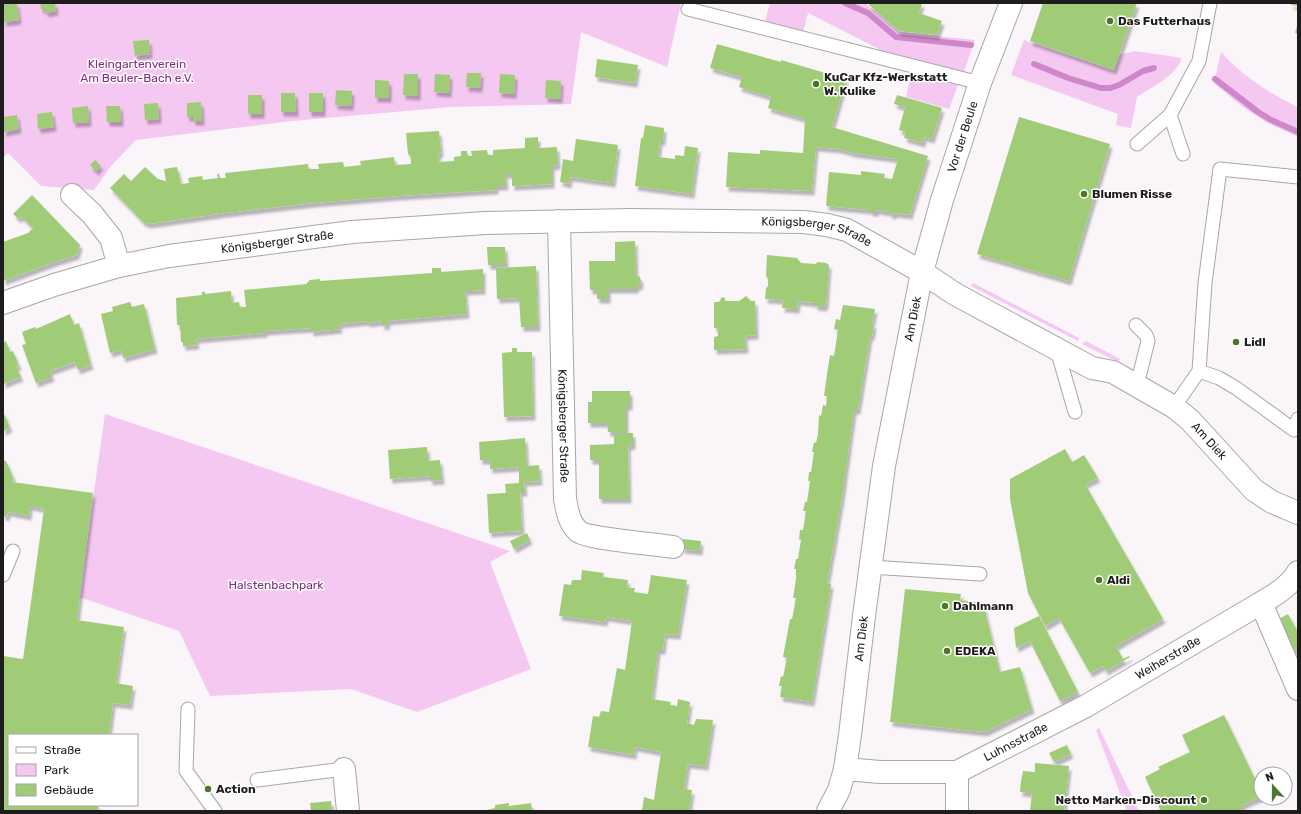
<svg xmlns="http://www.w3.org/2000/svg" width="1301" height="814" viewBox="0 0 1301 814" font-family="Rubik,sans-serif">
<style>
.green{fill:#f4c8f0}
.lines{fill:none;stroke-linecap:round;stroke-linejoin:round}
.stream{stroke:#ce87c9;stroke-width:6}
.building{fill:#a0cc77;filter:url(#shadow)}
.lane-casing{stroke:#a9a5a9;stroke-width:15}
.street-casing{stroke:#a9a5a9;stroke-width:24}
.secondary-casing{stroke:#a9a5a9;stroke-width:24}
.lane{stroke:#fff;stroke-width:13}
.street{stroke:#fff;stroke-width:22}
.secondary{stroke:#fff;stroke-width:22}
.poi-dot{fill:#51742c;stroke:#fff;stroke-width:1.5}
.labels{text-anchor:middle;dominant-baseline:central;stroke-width:3;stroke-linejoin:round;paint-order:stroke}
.poi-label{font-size:12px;font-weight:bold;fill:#1e1c1d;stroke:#fff;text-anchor:start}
.park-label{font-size:12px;fill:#802d7e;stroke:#fff}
.street-label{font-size:12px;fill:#1e1c1d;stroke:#fff}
</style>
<defs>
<filter id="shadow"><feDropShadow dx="2.5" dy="4.5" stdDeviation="1" flood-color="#0004"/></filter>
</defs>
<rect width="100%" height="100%" fill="#faf5f9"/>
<path class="green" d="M3,3H681L667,67L581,32L571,104L451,107L292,121L136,140L111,166L94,190L41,186L8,153L3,158Z
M770,3H865L899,32L975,40L963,74L882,57L879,49L808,13L803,33L765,21Z
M1024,40L1113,70L1119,55L1135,51L1182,58C1175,77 1152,87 1137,97L1131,128L1116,125L1118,114L1011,75Z
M1221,52C1242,76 1269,93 1298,107V137L1266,122L1240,105L1214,83Z
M911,75L958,85L949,109L906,97Z
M973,283L1079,338L1078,341L971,286Z
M1086,341L1120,359L1118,362L1082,344Z
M105,414L510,551L490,562L531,669L417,712L351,689L210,696L179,631L79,597Z
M1099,728L1139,811H1127L1096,730Z"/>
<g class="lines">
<path class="stream" d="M845,3L868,13L896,37L971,45
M1034,64L1068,78L1101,88H1110L1119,85L1143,71L1154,68
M1215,79L1258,112L1271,120L1298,132"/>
</g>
<path class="building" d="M3,3H17L19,20L4,22Z
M40,3H55L56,11L46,13L45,9H41Z
M869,3H922L919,13L942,21L937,35L899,31L869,5Z
M1043,3H1137L1114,70L1030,41Z
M1292,3H1298V6L1291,5Z
M1298,22V34L1295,33Z
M149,40L150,54L135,56L133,41Z
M717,44L781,62V60L846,79L832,127L928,156L910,215L894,213V215L889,214L890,212H888L876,210V212H870V210L826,206L829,172L861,175V171L885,174L884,178L892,179L898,159L853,153L839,149L816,147L812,191L726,187L728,152L760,154V150L803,153L805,119L768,108L771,97L739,87L742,77L710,68Z
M597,59L638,65L635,83L595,77Z
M467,73H481L480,88L466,87Z
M404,74H418V96L403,95Z
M435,74L450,75L449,93L434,92Z
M500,74L515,75L514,94L499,93Z
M375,80L389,81V98H375Z
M546,80L561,81L560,99L545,98Z
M336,90L352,91L351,106L335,105Z
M281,93H295L296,112H281Z
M309,93H323V112H309Z
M248,95H262V114H248Z
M897,95L942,108L932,139L924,137L923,143L904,138L906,132L899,130L905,107L894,104Z
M201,102L202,121H193V117H187V103Z
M158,103L159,119L145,120L144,104Z
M88,106L89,122L73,123L72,108Z
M106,106H120L121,122H107Z
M52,112L54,127L38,129L37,114Z
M17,115L19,129L4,132L3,117Z
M1019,117L1110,144L1069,281L977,254Z
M645,125L664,128L663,141H660L658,157L675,159V155L684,156L685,146L698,148L692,194L635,186L641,138H643Z
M439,131L441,152L438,155L439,162L454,161V157L461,156V151H467L468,156H472L471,151L487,150L488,155H493V150L525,148V138L538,137V148L557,147L558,165L552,166V184L512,186V174H505L506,186H496V190L398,196L313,203L225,213L149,224L143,222L110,188L124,174L131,181L145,167L158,179L166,181L164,169L177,167L181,184L189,183L188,178L202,176L203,180L218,178L217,174H219L220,178H226L225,173L308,164L309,169H319L318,164L343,162L344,167L361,165L360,161L394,157L395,165L411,164V157L408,154L406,133Z
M576,139L618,145L613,183L570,177L569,184L560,182L563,159L573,161Z
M95,160L101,166L96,171L90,165Z
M32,195L80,245L77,255L54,262L3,281V242L28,233L33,228L21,216L19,219L13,214Z
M635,241L636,275L640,277L641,282L640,285L636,287V289H608V299H597V290H590L589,261H615V242Z
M487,247H505L506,265H488Z
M767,255L797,258L801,263L816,264L817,262L826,263L829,265L826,304L824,307L815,306V303L798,301L797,309L782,308L783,300L765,299L766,288L768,286V279L766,276Z
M536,266L538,327H521L519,298L497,299L496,268Z
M432,268H441V272L483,269V290L465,291L467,314L387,321L388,325L382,326V321L367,323V321L339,324L340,329L311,332V328L265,331V333L196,339L197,345L183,346V342H181L180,325H177L176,298L202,295V292H205V294L231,291L232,303L239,302L240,307H246L244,290L307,284V282H309V280L320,279V281L432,273Z
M746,296L751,301H755L756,335L745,336L746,349L714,350V337L718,336V328H714V302H718L720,301L721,298L723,297L725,298V301H739Z
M130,302L132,307L144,304L155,349L123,358L121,350L110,353L101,314L113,311L112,307Z
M843,305L875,309L872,324H874L872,336H870L858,410H854L842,497L827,583L831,584L812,702L780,697L782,686H779L781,676L783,677L787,658L783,657L790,619H792L796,598H793L796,579V569H794L796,559H798L801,540L799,539L800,530H803L806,511H803L805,502H807L810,481H808L809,472H811L814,452H812L814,442L816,443L818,434L819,415L821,416L823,405L826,406L827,396H824L827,374L830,355L834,356L838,330L834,329L836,319L840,320Z
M70,314L74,325L79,323L91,365L78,370L75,362L50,371L52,377L36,383L22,345L26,344L22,332L35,327L36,329Z
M6,341L10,352L13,351L19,366L16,367L21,377L3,384V343Z
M512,348H517V352H532L533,416L504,417L502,353L512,352Z
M592,391H630V406H626V432H608L607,423H588V402H592Z
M3,411L10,428L3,431Z
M614,433H633V445L628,446L629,499H599V460H590V445L614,444Z
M525,438L527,466L539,465L540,481L524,482L525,492H520L522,531L489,533L487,494L506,493L505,484L519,483V467L490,469V460H480L479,442Z
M427,447L428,461L440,460L442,480L430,481V476L390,479L388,450Z
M1065,449L1072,462L1084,455L1098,478L1085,484L1163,619L1116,646L1123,659L1129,656L1130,657L1106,671L1103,666L1090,673L1059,618L1045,626L1028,593L1010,499V479Z
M3,460L6,461L13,477L12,482L93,493L77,620L124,627L116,683L133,686L130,705L113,703L109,735H9V805H99L98,811H3V656L23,659L44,509L30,506L29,516L8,512L7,517L3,516Z
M527,533L530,540L514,549L510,541Z
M683,539L701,541L700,551L682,549Z
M582,570L604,573L603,577L628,580L627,588H635L634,592L648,594L651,575L687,580L678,635L665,634L663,650H658L652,699L671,702L670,705L677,706L678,699L690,702L687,723L694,725L696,719L713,720L706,766L688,764L684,789L692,790L689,811H642L644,797L654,800L661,752L635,747L634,755L588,747L593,716L599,717L601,711L609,712L617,668L625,670L632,621L606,617L605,622L559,616L564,584L571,585L572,580H581Z
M905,589L961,594L960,600L983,603L1000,672L1020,667L1032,709L985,732L890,722Z
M1288,614L1298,632V648L1290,652L1273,622Z
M1039,616L1078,692L1060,701L1030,641L1016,648L1014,628Z
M1224,715L1261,791V797L1242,805L1245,811H1161L1145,777L1160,769L1158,767L1190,752L1182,735Z
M1067,745L1071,754L1054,762L1049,753Z
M1035,763L1069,766L1064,811H1030L1032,793L1020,792L1021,781L1023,771L1035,772Z
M331,801L332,811H311L310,803Z
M509,803V806L531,803L532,811H483L495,808V805Z"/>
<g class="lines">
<defs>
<path id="lane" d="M688,9L980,83
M1170,115L1183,154
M1137,144L1170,115L1199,61L1210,3
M1136,325L1146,335L1148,341L1137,385
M1057,350L1075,412
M1199,371L1219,378L1236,388L1294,430L1298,419
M1174,407L1199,371L1205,283L1220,169L1298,177
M870,567L980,574
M3,575L13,551
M188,709L186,771L215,811
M257,780L344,769"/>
<g id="street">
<path d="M72,195L92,214L111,238L119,266"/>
<path id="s1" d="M559,221L565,499C567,510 569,523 578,531C587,539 657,544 673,547"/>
<path id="s2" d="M3,303L54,285L119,266L169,256L352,232L485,223L630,220L804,222L827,225L847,230L922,272"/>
<path d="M1298,572C1290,586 1275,595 1261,603L1298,689"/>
<path d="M344,769L348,811"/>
<path d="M845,769L880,772H957V811"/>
<path id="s3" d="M957,772L1086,706L1261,603"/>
</g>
<g id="secondary">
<path id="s4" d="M922,272L955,294L1092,368L1113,372L1174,407L1190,420L1254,490L1272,502L1298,513"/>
<path id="s5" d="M828,811L839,790L845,769L850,735L864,616L884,466L922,272L942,200L980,83L1011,3"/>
</g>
</defs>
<use href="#lane" class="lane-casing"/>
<use href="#street" class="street-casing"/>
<use href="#secondary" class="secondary-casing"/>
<use href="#lane" class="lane"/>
<use href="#street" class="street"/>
<use href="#secondary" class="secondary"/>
</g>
<g class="poi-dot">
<circle cx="1110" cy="21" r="4"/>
<circle cx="816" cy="84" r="4"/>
<circle cx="1084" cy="194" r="4"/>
<circle cx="1236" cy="342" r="4"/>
<circle cx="1099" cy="580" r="4"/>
<circle cx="945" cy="606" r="4"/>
<circle cx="947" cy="651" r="4"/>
<circle cx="208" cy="789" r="4"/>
<circle cx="1204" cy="800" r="4"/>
</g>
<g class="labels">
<g class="poi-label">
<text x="1118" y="21">Das Futterhaus</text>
<text x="824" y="77">KuCar Kfz-Werkstatt<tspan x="824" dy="14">W. Kulike</tspan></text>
<text x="1092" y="194">Blumen Risse</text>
<text x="1244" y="342">Lidl</text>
<text x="1107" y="580">Aldi</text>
<text x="953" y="606">Dahlmann</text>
<text x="955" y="651">EDEKA</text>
<text x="216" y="789">Action</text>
<text x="1196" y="800" text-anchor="end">Netto Marken-Discount</text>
</g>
<g class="park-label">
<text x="137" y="64">Kleingartenverein<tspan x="137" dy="14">Am Beuler-Bach e.V.</tspan></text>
<text x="276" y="585">Halstenbachpark</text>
</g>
<g class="street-label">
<text stroke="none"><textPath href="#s5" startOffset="690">Vor der Beule</textPath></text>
<text stroke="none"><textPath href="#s2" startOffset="824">Königsberger Straße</textPath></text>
<text stroke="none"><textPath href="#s2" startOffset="282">Königsberger Straße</textPath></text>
<text stroke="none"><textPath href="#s5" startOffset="501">Am Diek</textPath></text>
<text stroke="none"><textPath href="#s1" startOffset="205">Königsberger Straße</textPath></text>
<text stroke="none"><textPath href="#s4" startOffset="336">Am Diek</textPath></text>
<text stroke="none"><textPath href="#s5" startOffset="177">Am Diek</textPath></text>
<text stroke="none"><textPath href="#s3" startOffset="240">Weiherstraße</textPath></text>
<text stroke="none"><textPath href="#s3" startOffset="66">Luhnsstraße</textPath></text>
</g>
</g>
<rect width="1301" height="814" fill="none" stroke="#1e1c1d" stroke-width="8"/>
<rect x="8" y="734" width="130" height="72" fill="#ffffff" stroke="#a5a4a5"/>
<rect x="16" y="747" width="20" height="6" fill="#ffffff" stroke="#a5a4a5"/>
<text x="44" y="754" font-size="12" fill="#1e1c1d">Straße</text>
<rect x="16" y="764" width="20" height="12" fill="#f4c8f0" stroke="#a5a4a5"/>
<text x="44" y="774" font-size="12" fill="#1e1c1d">Park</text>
<rect x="16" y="784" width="20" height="12" fill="#a0cc77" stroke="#a5a4a5"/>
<text x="44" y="794" font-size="12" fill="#1e1c1d">Gebäude</text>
<g transform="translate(1273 786) rotate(339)"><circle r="19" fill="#ffffff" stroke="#a5a4a5"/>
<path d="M0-3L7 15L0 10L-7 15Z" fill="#51742c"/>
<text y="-6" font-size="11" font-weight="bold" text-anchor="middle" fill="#1e1c1d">N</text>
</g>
</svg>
